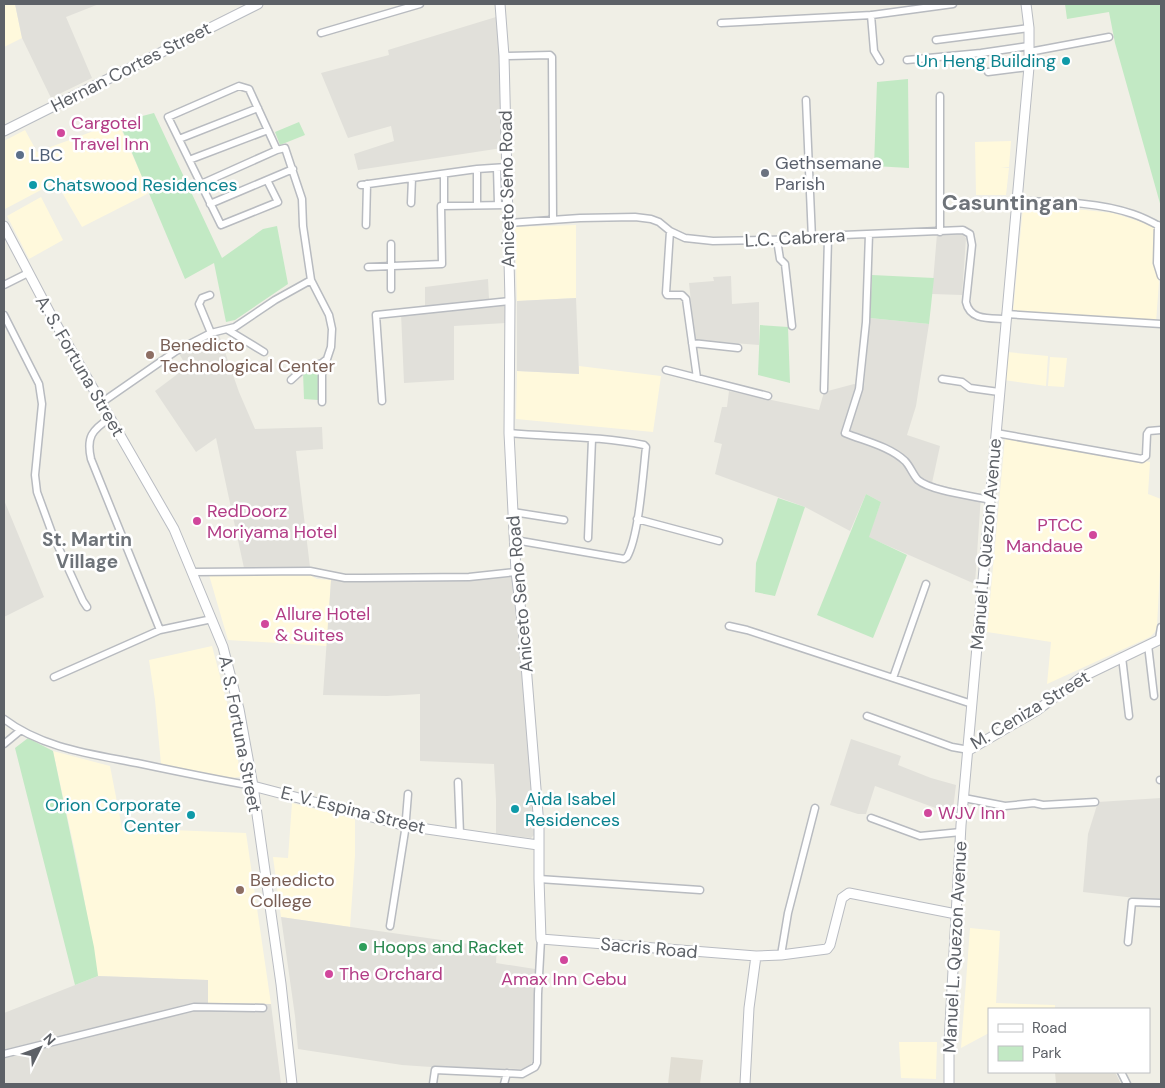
<svg xmlns="http://www.w3.org/2000/svg" width="1165" height="1088" viewBox="0 0 1165 1088" font-family="'DM Sans',sans-serif">
<style>
.commercial{fill:#fff9dc}
.industrial{fill:#e1e0da}
.education{fill:#e1ded4}
.green{fill:#c2e9c4}
.lines{fill:none;stroke-linecap:round;stroke-linejoin:round}
.street-casing{stroke:#b8bbc0;stroke-width:9}
.secondary-casing{stroke:#b9bcc2;stroke-width:11}
.street{stroke:#fff;stroke-width:6}
.secondary{stroke:#fff;stroke-width:9}
.culture-dot{fill:#0f9aa8;stroke:#fff;stroke-width:2}
.hotel-dot{fill:#d1479c;stroke:#fff;stroke-width:2}
.service-dot{fill:#5c6f8a;stroke:#fff;stroke-width:2}
.worship-dot{fill:#6b7280;stroke:#fff;stroke-width:2}
.education-dot{fill:#8d6e63;stroke:#fff;stroke-width:2}
.leisure-dot{fill:#2e9e5b;stroke:#fff;stroke-width:2}
.labels{text-anchor:middle;dominant-baseline:central;stroke-width:5;stroke-linejoin:round;paint-order:stroke}
.culture-label{font-size:18px;fill:#0d838f;stroke:#fff;text-anchor:end}
.street-label{font-size:18px;fill:#5d6167;stroke:#fff}
.hotel-label{font-size:18px;fill:#b23c85;stroke:#fff;text-anchor:start}
.service-label{font-size:18px;fill:#4e5e75;stroke:#fff;text-anchor:start}
.worship-label{font-size:18px;fill:#5b616d;stroke:#fff;text-anchor:start}
.education-label{font-size:18px;fill:#785e54;stroke:#fff;text-anchor:start}
.leisure-label{font-size:18px;fill:#27864d;stroke:#fff;text-anchor:start}
.neighbourhood-label{font-size:19px;font-weight:bold;fill:#6e7379;stroke:#fff}
.district-label{font-size:22px;font-weight:bold;fill:#6e7379;stroke:#fff}
</style>
<rect width="100%" height="100%" fill="#f0efe6"/>
<path class="commercial" d="M4,4H15L22,38L4,47Z
M118,122L149,193L82,227L56,182L5,209L4,141L25,130L37,152Z
M1011,141L1009,167L1001,168H1009L1006,195H976L975,142Z
M41,197L63,240L29,259L7,216Z
M1023,207L1085,210L1113,213L1154,226L1153,263L1159,282L1156,322L1013,312Z
M576,225V298L517,301L515,227Z
M1007,352L1048,356L1046,386L1004,380Z
M1050,357L1067,358L1064,387L1048,386Z
M579,366L661,376L653,432L516,419L517,371L579,374Z
M1005,438L1150,462L1148,494L1161,499V551L1157,626L1155,632L1150,637L1047,684L1051,642L987,632Z
M225,573L308,574L317,579L331,580L327,646L228,640L209,575Z
M212,646L230,714L241,777L228,778L161,764L155,700L149,660Z
M53,751L110,766L122,828L246,833L271,1004L208,1003L207,980L98,976L78,865Z
M292,803L355,819V855L350,927L281,917L273,857L288,858Z
M970,928L1000,931L996,1003L1055,1005V1009H989V1033L961,1048Z
M899,1042H937L936,1079L901,1078Z"/>
<path class="industrial" d="M15,4H99L66,17L92,78L51,98L22,38Z
M496,17L499,50L502,148L358,170L354,154L394,141L391,126L348,138L321,73L389,55L388,50Z
M937,234H962L966,238L962,295L932,294Z
M731,276L732,304L759,302V345L695,340L689,283L714,281L713,277Z
M488,279L489,299L425,306V287Z
M576,298L579,374L517,371V301Z
M505,304L506,323L454,326V380L404,383L401,313Z
M870,318L929,324L916,406L907,435L940,446L932,483L981,495L975,584L868,537L881,502L866,494L850,531L805,507L715,474L722,444L714,442L722,407H727L729,391L819,410L824,392L854,384L864,386Z
M219,335L239,392L255,429L322,427L323,449L296,451L310,567L244,568L216,438L196,452L155,391L187,367L178,352L200,341Z
M4,500L44,597L4,617Z
M513,577L536,830L535,834L531,838L496,834V800L494,764L420,761V694L387,696L323,695L331,580L368,582L370,579L444,580Z
M851,739L901,756L898,765L931,778L956,785L953,809L941,810L875,786L866,814H858L830,805Z
M1161,798V901L1083,892L1088,834L1098,802Z
M281,917L497,948L496,963L535,969L532,1062L529,1067L525,1069L431,1067L402,1065L298,1049L295,1016Z
M98,976L208,980V1003L271,1004L281,1084H4V1013Z"/>
<path class="education" d="M671,1057L703,1060L700,1084H668Z
M1055,1072H1115L1121,1084H1056Z"/>
<path class="green" d="M1065,4H1161V207L1115,43L1109,12L1067,19Z
M908,79L909,168L874,166L877,82Z
M154,113L222,258L263,229L277,226L288,284L235,320L226,322L214,263L185,279L119,122Z
M299,122L305,135L280,145L275,132Z
M872,275L934,278L929,324L870,318Z
M760,325L788,327L790,383L758,375Z
M303,372H318V400L304,399Z
M866,494L881,502L869,537L907,555L873,638L817,615Z
M778,498L805,507L775,596L755,592L756,563Z
M28,738L53,751L94,947L98,976L75,985L15,748Z"/>
<g class="lines">
<defs>
<path id="street" d="M871,15L874,51L880,61
M721,23L872,15L953,4
M321,33L420,4
M936,40L1029,28
M1029,52L1109,37
M504,56L550,55L552,57L553,219
M907,60L981,53L1029,46
M988,72L1029,67
M806,100L812,239
M179,139L258,108
M189,160L268,130
M497,168L498,204
M477,169V204
M444,174V203
M267,180L278,202L221,225L168,117L239,86L249,89L277,150
M201,184L277,150L285,148L302,199L303,226L311,280L329,315L332,329L331,347L327,359L322,363L302,370L291,380
M361,185L477,169L507,167
M1016,201C1055,202 1095,201 1133,214C1142,217 1152,222 1161,227
M411,203L412,178
M210,204L293,169
M508,223L580,218L635,217L651,219L659,222L670,231L685,238L713,241L812,239L843,235L963,230L970,234L972,245L966,302C970,321 990,318 1006,319
M366,225L367,184
M1158,225L1157,263L1161,276
M670,231L666,293L667,295H682L686,299L697,378
M940,232V96
M869,234L866,322L859,389L845,433C864,441 889,446 905,461C910,466 913,475 918,480C931,491 973,496 990,500
M777,240L780,259L785,264L792,326
M391,244V289
M368,267L442,264L441,206L508,205
M4,285L28,273
M210,295L202,298L199,304L211,333
M1006,314L1161,324
M4,315L39,384L42,404L35,475L37,492L52,533L83,601L87,607
M228,330L264,352
M692,343L738,348
M666,370L768,396
M942,379L962,382L970,388L999,392
M824,390L828,238
M382,401L376,315L510,301
M322,402V363
M101,403L176,351L211,333L235,327L275,300L311,280
M110,418C92,430 86,437 91,459L160,630
M509,433C554,437 600,436 644,445L646,447C643,474 639,536 627,557L624,559L515,540
M996,433L1142,459L1146,456L1147,434L1149,431L1161,430
M513,512L564,520
M637,519L719,541
M588,538L592,439
M193,572L310,571L345,578H363L469,577L516,572
M729,626L747,630L972,704
M1159,639L1161,627
M1148,645L1154,696
M1122,657L1129,716
M54,677L160,630L212,619
M893,678L926,584
M867,716L952,747L969,750
M4,719C42,748 91,754 137,763C175,771 214,779 253,786
M4,744L21,730
M1160,780H1161
M458,782L460,834
M964,798L1005,806L1034,803L1043,805L1095,802
M871,818L920,836L961,832
M539,879L700,890
M390,926L405,831L408,794
M1128,942L1132,902L1161,903
M781,955L788,913L815,808
M4,1054L194,1007L263,1008
M1121,1072L1127,1084
M433,1084L435,1070L522,1074L535,1067L537,1063L538,994L541,939
M504,1084L507,1073"/>
<path id="secondary" d="M500,4L504,56L510,301L509,433L516,572L523,628L539,826V879L541,939L756,956L781,955L827,949L830,945L842,898L849,893L956,914
M4,131L258,4
M4,226L52,317L174,529L223,647L239,709L253,786L281,984L292,1084
M969,750L1036,711L1082,677L1161,639
M253,786L406,826L538,845
M745,1084L749,1008L756,956
M949,1084V1043L961,825L1029,67V28L1026,4"/>
</defs>
<use href="#street" class="street-casing"/>
<use href="#secondary" class="secondary-casing"/>
<use href="#street" class="street"/>
<use href="#secondary" class="secondary"/>
</g>
<g class="culture-dot">
<circle cx="1066" cy="61" r="5"/>
<circle cx="33" cy="185" r="5"/>
<circle cx="515" cy="809" r="5"/>
<circle cx="191" cy="815" r="5"/>
</g>
<g class="hotel-dot">
<circle cx="61" cy="133" r="5"/>
<circle cx="197" cy="521" r="5"/>
<circle cx="1093" cy="535" r="5"/>
<circle cx="265" cy="624" r="5"/>
<circle cx="928" cy="813" r="5"/>
<circle cx="564" cy="960" r="5"/>
<circle cx="329" cy="974" r="5"/>
</g>
<circle class="service-dot" cx="20" cy="155" r="5"/>
<circle class="worship-dot" cx="765" cy="173" r="5"/>
<g class="education-dot">
<circle cx="150" cy="355" r="5"/>
<circle cx="240" cy="890" r="5"/>
</g>
<circle class="leisure-dot" cx="363" cy="947" r="5"/>
<g class="labels">
<g class="culture-label">
<text x="1056" y="61">Un Heng Building</text>
<text x="43" y="185" text-anchor="start">Chatswood Residences</text>
<text x="525" y="799" text-anchor="start">Aida Isabel<tspan x="525" dy="21">Residences</tspan></text>
<text x="181" y="805">Orion Corporate<tspan x="181" dy="21">Center</tspan></text>
</g>
<g class="street-label">
<text transform="translate(131 67) rotate(-27)">Hernan Cortes Street</text>
<text transform="translate(507 189) rotate(-91)">Aniceto Seno Road</text>
<text transform="translate(795 238) rotate(-3)">L.C. Cabrera</text>
<text transform="translate(80 366) rotate(60)">A. S. Fortuna Street</text>
<text transform="translate(986 544) rotate(-85)">Manuel L. Quezon Avenue</text>
<text transform="translate(520 594) rotate(-95)">Aniceto Seno Road</text>
<text transform="translate(1030 710) rotate(-31)">M. Ceniza Street</text>
<text transform="translate(240 734) rotate(79)">A. S. Fortuna Street</text>
<text transform="translate(353 810) rotate(14)">E. V. Espina Street</text>
<text transform="translate(955 947) rotate(-87)">Manuel L. Quezon Avenue</text>
<text transform="translate(649 948) rotate(5)">Sacris Road</text>
</g>
<g class="hotel-label">
<text x="71" y="123">Cargotel<tspan x="71" dy="21">Travel Inn</tspan></text>
<text x="207" y="511">RedDoorz<tspan x="207" dy="21">Moriyama Hotel</tspan></text>
<text x="1083" y="525" text-anchor="end">PTCC<tspan x="1083" dy="21">Mandaue</tspan></text>
<text x="275" y="614">Allure Hotel<tspan x="275" dy="21">&amp; Suites</tspan></text>
<text x="938" y="813">WJV Inn</text>
<text x="339" y="974">The Orchard</text>
<text x="564" y="979" text-anchor="middle">Amax Inn Cebu</text>
</g>
<g class="service-label">
<text x="30" y="155">LBC</text>
</g>
<g class="worship-label">
<text x="775" y="163">Gethsemane<tspan x="775" dy="21">Parish</tspan></text>
</g>
<g class="education-label">
<text x="160" y="345">Benedicto<tspan x="160" dy="21">Technological Center</tspan></text>
<text x="250" y="880">Benedicto<tspan x="250" dy="21">College</tspan></text>
</g>
<g class="leisure-label">
<text x="373" y="947">Hoops and Racket</text>
</g>
<g class="neighbourhood-label">
<text x="87" y="539">St. Martin<tspan x="87" dy="22">Village</tspan></text>
</g>
<g class="district-label">
<text x="1010" y="202">Casuntingan</text>
</g>
</g>
<rect width="1165" height="1088" fill="none" stroke="#5d6167" stroke-width="10"/>
<rect x="988" y="1008" width="162" height="65" fill="#ffffff" stroke="#bec0c2"/>
<rect x="998" y="1024" width="25" height="8" fill="#ffffff" stroke="#bec0c2"/>
<text x="1032" y="1033" font-size="15" fill="#5d6167">Road</text>
<rect x="998" y="1046" width="25" height="15" fill="#c2e9c4" stroke="#bec0c2"/>
<text x="1032" y="1058" font-size="15" fill="#5d6167">Park</text>
<g transform="translate(40 1048) rotate(48)" stroke="#ffffff" stroke-width="4" paint-order="stroke">
<path d="M0-4L9 19L0 12L-9 19Z" fill="#5d6167"/>
<text y="-8" font-size="14" font-weight="bold" text-anchor="middle" fill="#5d6167">N</text>
</g>
</svg>
